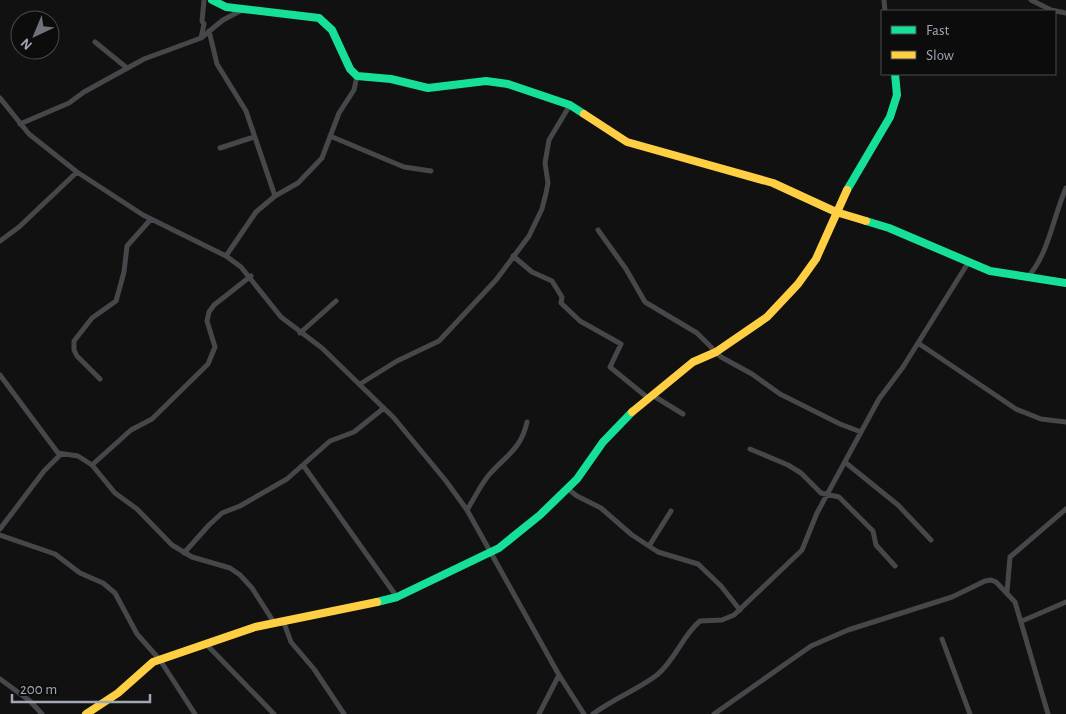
<svg xmlns="http://www.w3.org/2000/svg" width="1066" height="714" viewBox="0 0 1066 714" font-family="'Alegreya Sans',sans-serif">
<style>
.lines{fill:none;stroke-linecap:round;stroke-linejoin:round}
.street{stroke:#45474a;stroke-width:5}
.fast{stroke:#16e098;stroke-width:8}
.slow{stroke:#ffcf43;stroke-width:8}
</style>
<rect width="100%" height="100%" fill="#111"/>
<g class="lines">
<path class="street" d="M884,0L885,11
M1031,0L1051,10L1066,13
M209,31L217,64L246,111L275,196
M201,38L204,24L202,21L204,0
M95,42L127,68
M0,98L29,134L77,172L143,215L226,256L241,267L281,317L322,348L394,418L446,481L467,510L559,675L584,714
M20,124L69,103L84,92L144,59L201,38L223,20L242,10
M330,136L404,167L431,171
M220,148L254,137
M598,230L626,269L645,302L697,333L721,357L752,374L780,394L840,424L861,432
M0,241L19,227L77,172
M226,256L256,212L275,196L298,183L322,158L339,113L354,90L357,76
M513,256L532,272L552,281L562,297L561,303L580,321L621,344L610,367L648,398
M1027,278C1049,254 1053,217 1066,188
M300,333L336,301
M918,343L1016,409L1041,419L1066,422
M0,375L58,453L78,456L92,465L115,493L137,509L172,545L192,557L230,568L240,575L252,588L275,624
M100,379L77,356L74,350V341L92,318L116,301L124,272L127,246L151,219
M360,384L397,361L439,341L496,280L529,236L542,209L546,193L548,183L545,163L549,140L570,105
M652,395L683,414
M750,449L788,465L801,473L821,493L839,497L873,531L876,545L895,566
M846,463L898,505L931,540
M92,465L131,430L152,419L208,364L215,347L207,321L209,312L214,305L251,276
M303,465L397,597
M568,489L577,496L601,508L632,535L658,552L698,564L721,586L740,610
M467,510C474,499 480,486 488,476C505,456 521,450 527,422
M0,529L44,471L61,454
M0,535L55,554L80,573L103,583L115,593L137,634L160,660L195,714
M649,546L671,511
M184,553L209,525L222,513L240,506L287,479L330,441L354,432L384,408
M1007,592L1010,557L1066,509
M1022,621L1066,602
M284,623L291,642L314,669L344,714
M942,639L970,714
M206,644L274,714
M0,679L30,701L42,714
M539,714L559,675
M593,714C613,699 637,690 657,675C676,659 682,636 700,621L722,620L734,615L802,550L817,513L879,399L903,367L968,263
M714,714L811,646L848,630L952,597L985,581L991,580L996,582L1015,602L1048,714"/>
<path class="fast" d="M212,0L226,7L319,18L332,30L350,69L357,76L391,79L428,88L486,81L508,84L570,105L584,114
M847,190L890,117L897,95L895,74
M866,221L889,228L990,271L1066,283
M377,602L397,597L499,548L540,515L577,479L603,442L632,412"/>
<path class="slow" d="M584,114L627,142L773,183L836,212L866,221
M632,412L693,362L716,352L767,317L798,284L816,259L847,190
M86,714L118,693L153,662L255,627L377,602"/>
</g>
<rect x="881" y="10" width="175" height="65" fill="#0c0c0d" stroke="#484a4f"/>
<rect x="891" y="26" width="25" height="8" fill="#16e098" stroke="#484a4f"/>
<text x="926" y="35" font-size="15" fill="#a1a7b3">Fast</text>
<rect x="891" y="51" width="25" height="8" fill="#ffcf43" stroke="#484a4f"/>
<text x="926" y="60" font-size="15" fill="#a1a7b3">Slow</text>
<g transform="translate(35 35) rotate(224)"><circle r="24" fill="#0c0c0d" stroke="#484a4f"/>
<path d="M0-4L9 19L0 12L-9 19Z" fill="#6f727a"/>
<text y="-8" font-size="14" font-weight="bold" text-anchor="middle" fill="#a1a7b3">N</text>
</g>
<path d="M12 694v8h138v-8" fill="none" stroke="#a1a7b3" stroke-width="2.5"/>
<text x="20" y="694" font-size="15" fill="#a1a7b3" stroke="#0c0c0d" stroke-width="4" paint-order="stroke">200 m</text>
</svg>
